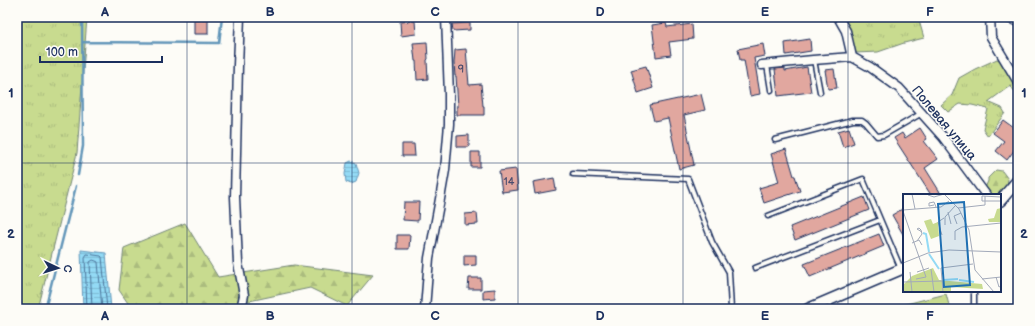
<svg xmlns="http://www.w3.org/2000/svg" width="1035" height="326" viewBox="0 0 1035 326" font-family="'Balsamiq Sans',sans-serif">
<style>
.grass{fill:url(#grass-tufts);stroke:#728576}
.forest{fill:url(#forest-firs);stroke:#728576}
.pitch{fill:#c8db8f;stroke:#728576}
.water{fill:url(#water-rules);stroke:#6396b9}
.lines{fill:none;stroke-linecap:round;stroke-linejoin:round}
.shore{stroke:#4b739a;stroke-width:1}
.stream{stroke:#6396b9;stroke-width:2.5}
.building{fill:#e1a79f;stroke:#1b2f5e}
.service-casing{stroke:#1b2f5e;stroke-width:7}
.minor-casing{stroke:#1b2f5e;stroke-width:11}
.tertiary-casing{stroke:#1b2f5e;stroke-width:13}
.service{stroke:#fdfcf7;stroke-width:4}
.minor{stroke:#fdfcf7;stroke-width:8}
.tertiary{stroke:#fdfcf7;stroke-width:10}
.grid{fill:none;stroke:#1b2f5e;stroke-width:1;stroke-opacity:0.55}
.labels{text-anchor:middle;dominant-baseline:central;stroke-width:3;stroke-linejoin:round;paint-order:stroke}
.number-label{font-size:11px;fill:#4c4d6e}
.street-label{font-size:13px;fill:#1b2f5e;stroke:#fdfcf7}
.inset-river{fill:none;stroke:#93daf5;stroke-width:2}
.inset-road{fill:none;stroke:#a3aaba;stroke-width:1}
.view{fill:#1f6fb2;fill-opacity:0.15;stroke:#1f6fb2;stroke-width:2}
.inset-edge{fill:none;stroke:#1b2f5e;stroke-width:2}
.neatline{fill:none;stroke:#1b2f5e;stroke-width:1.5}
.grid-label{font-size:13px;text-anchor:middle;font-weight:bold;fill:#1b2f5e}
</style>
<defs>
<pattern id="grass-tufts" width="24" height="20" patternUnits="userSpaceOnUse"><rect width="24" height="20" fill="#c8db8f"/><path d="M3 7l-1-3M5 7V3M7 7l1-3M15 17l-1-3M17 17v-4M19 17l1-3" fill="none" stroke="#abbc7e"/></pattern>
<pattern id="forest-firs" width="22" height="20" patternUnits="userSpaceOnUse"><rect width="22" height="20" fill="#c8db8f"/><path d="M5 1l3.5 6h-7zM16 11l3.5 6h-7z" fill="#abbc7e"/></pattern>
<pattern id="water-rules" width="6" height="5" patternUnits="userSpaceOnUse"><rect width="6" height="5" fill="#93daf5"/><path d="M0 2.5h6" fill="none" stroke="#7ebbd4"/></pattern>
</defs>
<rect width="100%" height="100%" fill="#fdfcf7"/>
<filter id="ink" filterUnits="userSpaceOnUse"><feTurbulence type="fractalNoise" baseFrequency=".025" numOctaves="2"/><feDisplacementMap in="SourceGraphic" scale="8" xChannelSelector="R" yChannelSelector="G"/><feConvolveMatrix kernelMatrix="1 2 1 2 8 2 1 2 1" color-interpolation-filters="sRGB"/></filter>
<g filter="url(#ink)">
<path class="grass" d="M17,17H87L77,153L38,309H17Z
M841,17H918L924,38L904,43L878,52L855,53Z
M997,59L1003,62L1018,88V95L1010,86L988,102L1002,108L1005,113L988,136L983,129L988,109L972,105L960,104L948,112L941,105L952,95L959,78L975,69Z"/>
<path class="forest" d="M996,170L1002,171L1008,179L1007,186L1000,195L989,194L985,188L988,181V178Z
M185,223L218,277L294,265L373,275L347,306L310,288L212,309H132L119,290L124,248Z"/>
<path class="pitch" d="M946,294L950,309H886Z"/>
<path class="water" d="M351,161L356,163L359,173L356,182L351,184L346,182L345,174L347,163Z
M81,250L106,253L111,309H83Z"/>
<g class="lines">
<path class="shore" d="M87,309L85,257L87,254L101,256L102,257L107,309
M92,309L90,262L93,260L96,261L98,262L102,309"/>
<path class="stream" d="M82,18L89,17
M83,42L219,43L222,17
M78,175L83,146L82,17
M45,309L76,186"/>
</g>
<path class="building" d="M194,19H208V34H194Z
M415,21L416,34L401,36L400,22Z
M470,23V30L453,31L452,24Z
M666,23L667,27L692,24L693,39L669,42L671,55L656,57L652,25Z
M810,39L811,51L786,55L785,43Z
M427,42L428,59L427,60L428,79L417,80L416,61H415L413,43Z
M763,44L765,56L754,58L760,94L750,96L744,60H740L738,49Z
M466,49L469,85L481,84L483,106H484V115H457V107H458L456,76H455L454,63L455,50Z
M646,66L653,88L638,93L631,70Z
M807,67L811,92L778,96L775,69L785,68V71Z
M834,69L837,88L828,89L825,70Z
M701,94L705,110L684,115L694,165L679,169L668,118L654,121L650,105Z
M1003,120L1018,131V145L1007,160L996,151L1004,141L993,133Z
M849,128L854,143L843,147L838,131Z
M920,128L927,139L924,141L938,159L925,168L940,192L936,195H931L894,138L902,133L905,138Z
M469,135V147H457V136Z
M402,144H414L415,156H402Z
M786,149L794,176H795L800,191L764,203L759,188L779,182L771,154Z
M471,152H480V167H471Z
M516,169L518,190L502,192L499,171Z
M554,178L556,190L535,194L533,182Z
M864,197L869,210L795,240L790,227Z
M404,202H419L418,221L403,220Z
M904,208V236L892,215Z
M477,213L478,224L465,225V214Z
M879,234L884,246L810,277L804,264Z
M397,235H410L409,249H397Z
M464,255H476V265L464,266Z
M469,278H481V289H468Z
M495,289V298L483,299V290Z"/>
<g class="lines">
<defs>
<path id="service" d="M998,17L1009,20L1018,24
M814,60L820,92
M767,65L771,90
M775,140L853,120H862L866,123L877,136L884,135L922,113
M573,174L688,179L712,242L729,272L731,309
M768,216L863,179L901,269
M755,268L880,220
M829,301L831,309
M974,309V291"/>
<path id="minor" d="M240,17L238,65L235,197L238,263L244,295L241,309
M838,17L846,31L852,57
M990,17L991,37L1018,82
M762,65L813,60L852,57L870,67L899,88L943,137L986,195
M425,309L429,258L440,199L445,170L449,124V95L446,17"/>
<path id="tertiary" d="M1000,201L1018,180
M808,309L904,268"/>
</defs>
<use href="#service" class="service-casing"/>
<use href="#minor" class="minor-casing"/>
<use href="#tertiary" class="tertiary-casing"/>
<use href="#service" class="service"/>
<use href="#minor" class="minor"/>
<use href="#tertiary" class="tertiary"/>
</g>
</g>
<path class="grid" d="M187,17V309M352,17V309M518,17V309M683,17V309M848,17V309M17,163H1018"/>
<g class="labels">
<g class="number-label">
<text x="461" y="69">9</text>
<text x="509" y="181">14</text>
</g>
<g class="street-label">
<text transform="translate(944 123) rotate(50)">Полевая улица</text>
</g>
</g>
<g transform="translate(903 194)">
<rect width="98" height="98" fill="#fdfcf7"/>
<path d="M98,14V28H86L85,25L91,24L94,15ZM28,25L30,30L35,28L36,42L28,45L21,27ZM30,74L36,86L79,90L80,95L48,93V98H0V91L9,82Z" fill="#c8db8f"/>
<path class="inset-river" d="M20,39L23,40L26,58M26,60L36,75M40,86L55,85M56,86L71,88"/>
<path class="inset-road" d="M9,0L12,15M41,0L56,15L66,36L72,76L91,98M25,1L31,3L41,0M82,7H79V2L98,3M82,7H98M31,11L26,12V9L31,8L33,13M55,14L82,11V2M0,16L38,13L46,7M0,17L23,83L13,85M45,18L48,30M54,30L51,22L58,19M42,31V23L52,12M39,41L35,28L41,24M52,46V37L59,33L98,29M14,47L19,40L18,36L16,34L14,35L19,38M9,49L16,46L19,51M0,69L25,59L46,56L98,58M28,75L31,98M7,78L9,98M14,78L26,74M93,83L96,93L98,92M79,85L98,83M0,88L39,87M40,98L38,74L70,70"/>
<path class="view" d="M61,8L67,91L41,93L35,10Z"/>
<rect width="98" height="98" class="inset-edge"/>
</g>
<rect width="1035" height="326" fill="none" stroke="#fdfcf7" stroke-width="44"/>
<g transform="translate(58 268) rotate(94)" stroke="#fdfcf7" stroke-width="3" paint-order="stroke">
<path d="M0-3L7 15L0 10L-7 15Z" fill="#1b2f5e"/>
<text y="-6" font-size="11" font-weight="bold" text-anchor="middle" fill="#1b2f5e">С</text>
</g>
<path d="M40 56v6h122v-6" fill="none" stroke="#1b2f5e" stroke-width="2"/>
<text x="46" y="56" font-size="12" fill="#1b2f5e" stroke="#fdfcf7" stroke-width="3" paint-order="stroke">100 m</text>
<rect x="22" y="22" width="991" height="282" class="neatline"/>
<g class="grid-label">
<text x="105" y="16">A</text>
<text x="270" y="16">B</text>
<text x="435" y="16">C</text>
<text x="600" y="16">D</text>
<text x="765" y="16">E</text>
<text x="930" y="16">F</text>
<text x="11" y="97">1</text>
<text x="1024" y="97">1</text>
<text x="11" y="238">2</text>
<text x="1024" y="238">2</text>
<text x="105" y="320">A</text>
<text x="270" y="320">B</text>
<text x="435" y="320">C</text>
<text x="600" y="320">D</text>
<text x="765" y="320">E</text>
<text x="930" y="320">F</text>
</g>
</svg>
